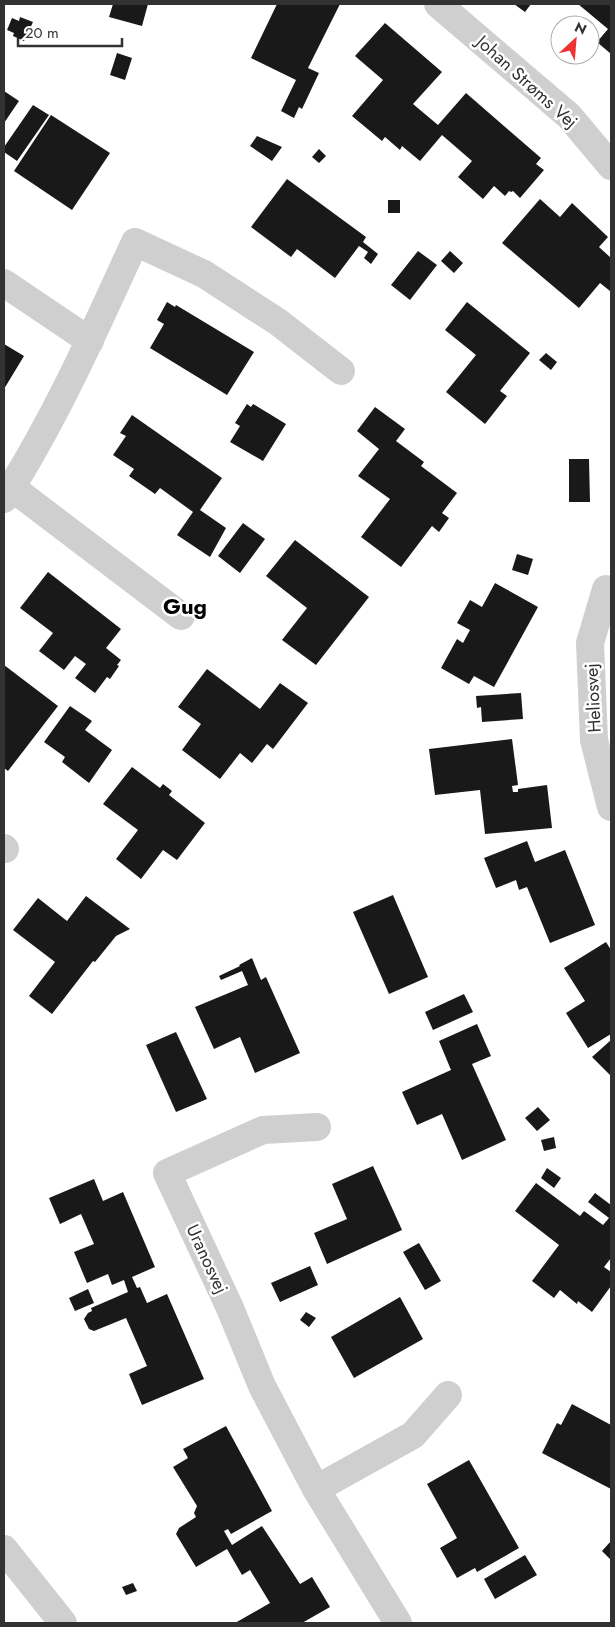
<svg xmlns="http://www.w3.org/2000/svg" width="615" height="1627" viewBox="0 0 615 1627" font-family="Jost,sans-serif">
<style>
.building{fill:#191919}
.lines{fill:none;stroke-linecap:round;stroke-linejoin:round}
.minor{stroke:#cfcfcf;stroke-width:28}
.tertiary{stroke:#cfcfcf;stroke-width:28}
.labels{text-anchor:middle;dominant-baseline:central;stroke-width:5;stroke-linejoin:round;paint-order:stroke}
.street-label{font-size:18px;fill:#323232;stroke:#fff}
.district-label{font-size:22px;font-weight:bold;fill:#000;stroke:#fff}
</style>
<rect width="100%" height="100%" fill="#fff"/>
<path class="building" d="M113,4H148L142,26L109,17Z
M277,4H340L308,68L319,73L302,109L299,107L294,118L281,111L296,80L251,58Z
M514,4H531L525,12Z
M578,4H611V54L597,42L608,29Z
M20,17L33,22L24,41L13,36L14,33L7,30L12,18L19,21Z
M385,23L442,72L413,104L438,125L466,93L541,158L536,164L544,170L520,198L513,191L511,192L509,191L505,196L494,186L483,199L458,177L472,161L442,135L420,161L402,146L400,150L385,137L382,141L352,116L383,80L355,56Z
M117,53L132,58L125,80L110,75Z
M4,91L19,101L4,123Z
M33,105L49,115L17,161L4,152V147Z
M51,115L110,153L72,210L14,171Z
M257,136L282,147L272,161L250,146Z
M319,149L326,156L319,163L312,157Z
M287,179L366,237L363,242L378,254L371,264L364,258L368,252L359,246L335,278L297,249L291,257L251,227Z
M540,199L560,217L572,203L608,237L599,247L611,258V289L610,291L600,283L579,308L502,243Z
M388,200H400V213H388Z
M418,251L437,265L410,300L391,285Z
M450,251L463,263L454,273L441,261Z
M167,302L175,307L176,305L254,352L227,395L150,348L164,324L157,320Z
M467,302L530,353L500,391L507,396L485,424L446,392L476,355L445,330Z
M4,344L24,356L4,389Z
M546,353L557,362L551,370L539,360Z
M247,404L251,407L253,404L286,424L263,461L230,442L240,426L235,423Z
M375,407L405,429L396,441L424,462L421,466L457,493L442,513L449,518L439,532L432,526L401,567L361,537L390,499L358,476L379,449L357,431Z
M132,415L222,478L200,510L226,528L210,557L177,535L193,512L160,488L155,494L129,476L134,469L113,455L126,436L120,433Z
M569,459H589L590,502H569Z
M243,523L265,539L240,573L218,556Z
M295,540L369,597L316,665L282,640L307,608L266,576Z
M517,554L533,559L528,575L512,570Z
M48,572L121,629L106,648L121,660L117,665L119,666L110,679L107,677L95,693L75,678L86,664L75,656L64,670L39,651L53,633L20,608Z
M495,583L538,607L494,687L474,676L469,684L441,668L457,639L463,643L470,630L457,623L470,600L482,607Z
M4,665L58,706L8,771L4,768Z
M207,669L260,709L280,683L308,703L273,749L267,744L252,763L240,753L220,779L182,750L201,724L178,707Z
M521,693L523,719L482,722L481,707L477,708L476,696Z
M70,706L92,721L85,730L112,750L89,783L62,762L65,757L44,742Z
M512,739L518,785L512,786L513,792H518V789L547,785L552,828L485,834L480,790L435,795L429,749Z
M132,767L160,788L163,784L172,791L169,795L205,823L177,860L163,850L141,879L116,859L138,830L103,804Z
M527,841L535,862L565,850L595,925L550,943L527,887L519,890L516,880L496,888L484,858Z
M393,895L428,977L389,994L353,912Z
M86,896L130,929L116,936L95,962L93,961L52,1014L29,996L55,962L13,930L38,898L67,921Z
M606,942L611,950V1034L588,1048L566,1013L585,1001L564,968Z
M252,958L261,980L266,977L300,1053L255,1073L240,1037L214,1049L195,1007L248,985L242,971L221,980L219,976L240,966L239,965Z
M464,994L473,1012L433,1030L425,1012Z
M477,1024L491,1056L472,1064L506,1140L462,1160L442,1114L417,1125L402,1092L451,1070L439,1041Z
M176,1032L207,1099L176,1112L146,1045Z
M611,1040V1076L592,1057Z
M538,1107L550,1120L537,1131L525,1118Z
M554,1137L556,1148L544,1151L541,1140Z
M373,1166L402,1230L327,1264L314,1233L347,1219L332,1184Z
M547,1168L561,1178L554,1188L541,1178Z
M94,1179L103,1201L123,1192L155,1267L132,1277L137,1288L140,1287L147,1303L167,1294L204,1379L142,1405L129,1374L147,1366L126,1318L94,1331L89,1329L84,1319L88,1313L92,1311L91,1308L128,1292L124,1280L112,1285L108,1274L87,1283L74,1252L94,1244L81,1214L60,1224L49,1198Z
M536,1183L580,1216L584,1211L603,1225L609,1218L588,1202L595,1193L611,1205V1258L604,1267L611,1272V1286L592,1312L578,1301L577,1304L560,1290L554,1298L532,1281L559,1245L515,1211Z
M419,1243L441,1281L425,1290L403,1252Z
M310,1266L318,1285L280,1302L271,1283Z
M88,1289L94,1303L75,1311L69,1298Z
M400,1297L423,1339L354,1378L331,1337Z
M306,1312L316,1318L309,1327L300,1320Z
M572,1404L611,1425V1489L542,1453L557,1423L561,1425Z
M226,1426L272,1511L231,1534L228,1529L224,1531L232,1545L262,1526L300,1584L312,1577L330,1607L302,1623H235L270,1603L250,1570L242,1575L227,1549L196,1567L176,1534L179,1528L196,1517L194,1513L197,1506L173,1467L188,1458L183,1449Z
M469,1460L519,1548L477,1572L475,1568L457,1578L440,1548L457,1538L427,1484Z
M611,1541V1560L602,1551Z
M525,1555L537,1575L495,1599L484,1579Z
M133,1583L137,1591L126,1595L122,1587Z"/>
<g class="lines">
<path class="minor" d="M438,4L569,116L611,166
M4,283L90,341
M11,487L181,616
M4,499C56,418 95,329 135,242L204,274L278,322L341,371
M606,589L590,643L594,740L611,807
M4,848L5,849
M317,1127L263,1130L167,1173L230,1308L262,1386L316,1489L398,1623
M316,1489L413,1435L448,1395"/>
<path class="tertiary" d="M4,1549L63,1623"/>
</g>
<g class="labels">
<g class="street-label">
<text transform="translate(527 82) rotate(42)">Johan Strøms Vej</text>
<text transform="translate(593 698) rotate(-93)">Heliosvej</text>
<text transform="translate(207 1259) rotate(65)">Uranosvej</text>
</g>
<g class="district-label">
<text x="185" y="606">Gug</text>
</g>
</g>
<rect width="615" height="1627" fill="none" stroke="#323232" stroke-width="10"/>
<g transform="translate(575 40) rotate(26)"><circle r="24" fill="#ffffff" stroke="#adadad"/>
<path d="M0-4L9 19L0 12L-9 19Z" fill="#ec3331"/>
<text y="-8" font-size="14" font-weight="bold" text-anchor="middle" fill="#323232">N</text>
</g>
<path d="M18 38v8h104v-8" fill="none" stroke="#323232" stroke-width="2.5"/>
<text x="25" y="38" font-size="15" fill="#323232" stroke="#ffffff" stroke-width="4" paint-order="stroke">20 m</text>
</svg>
